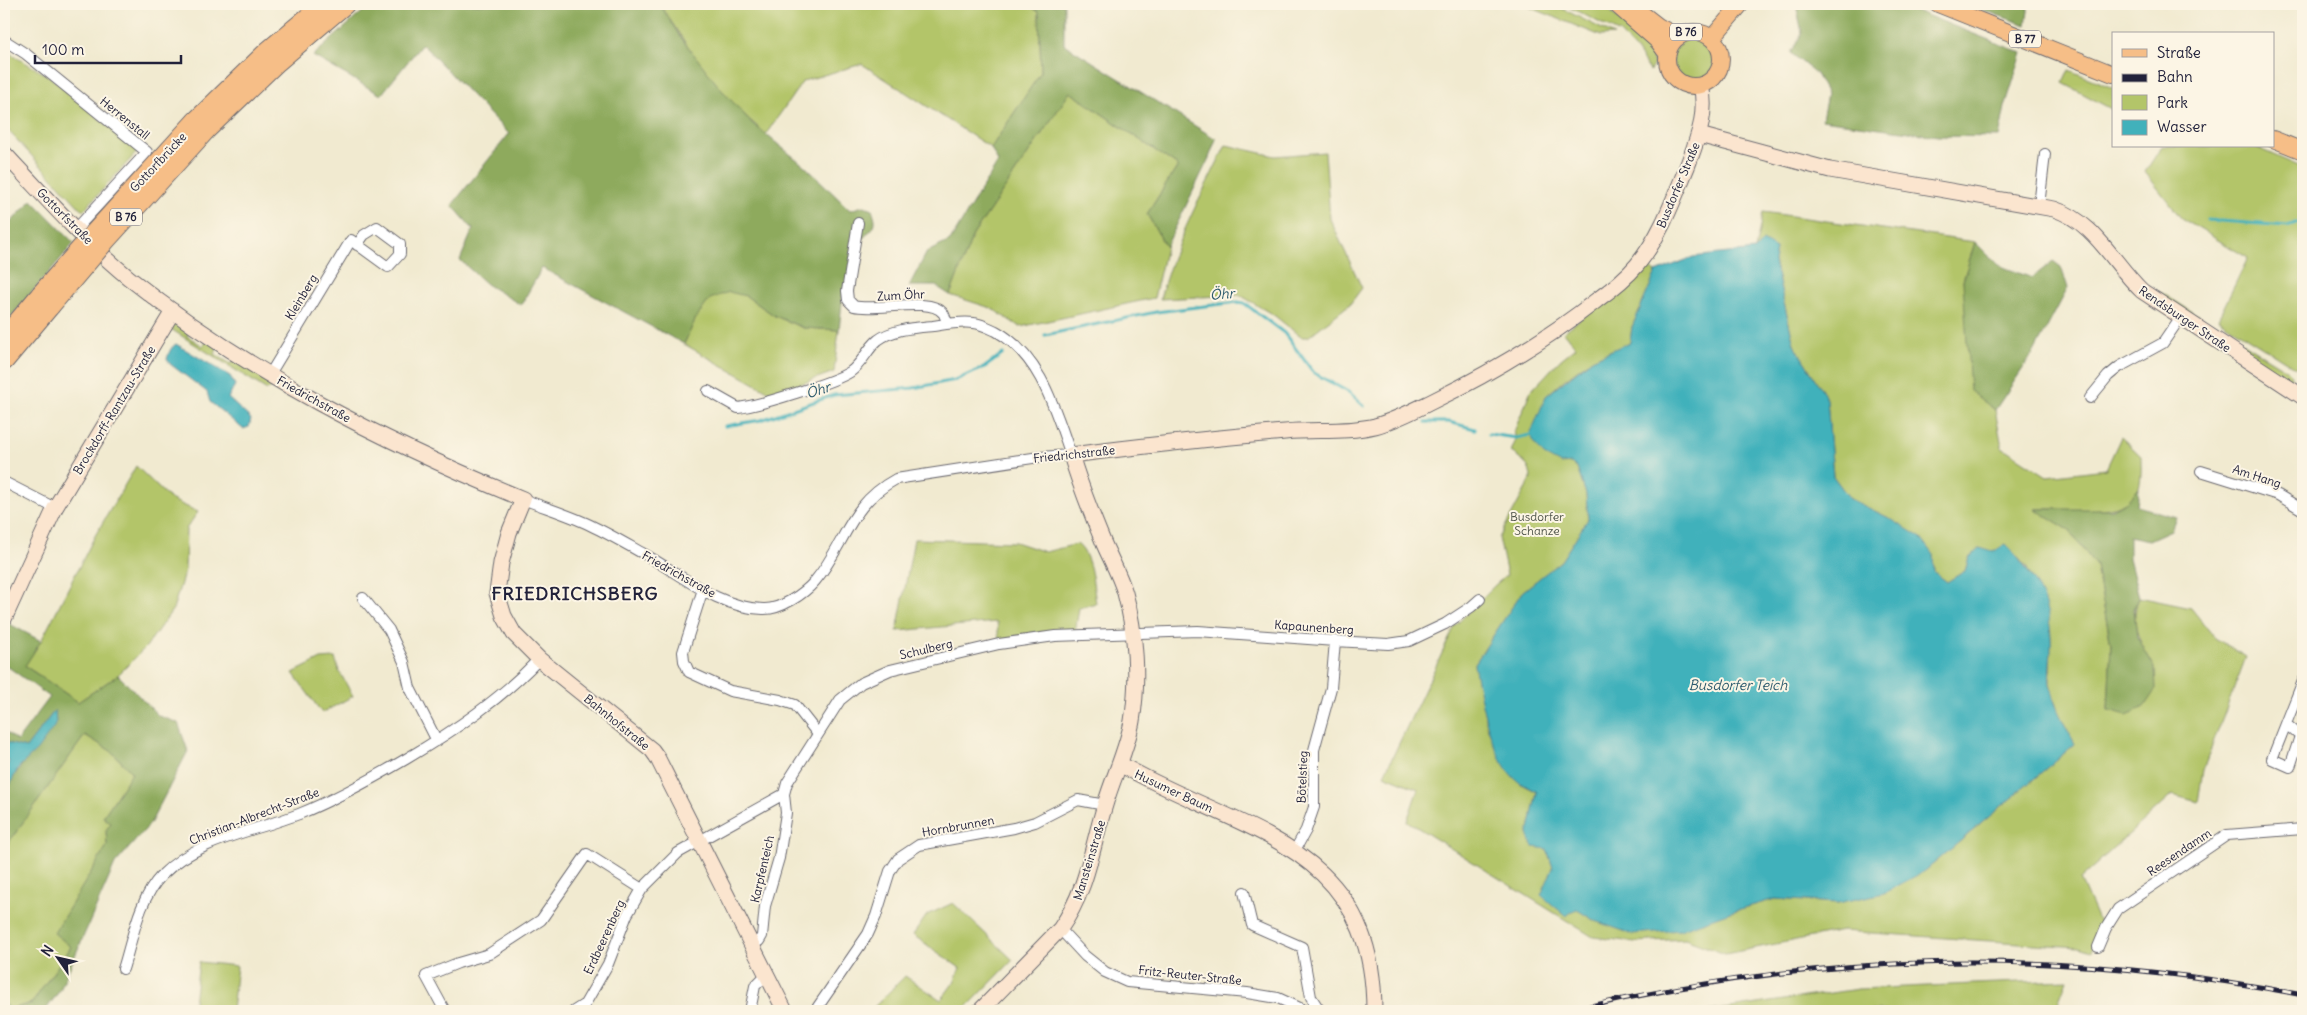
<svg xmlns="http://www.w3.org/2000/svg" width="2307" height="1015" viewBox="0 0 2307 1015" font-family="Delius,sans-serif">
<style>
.green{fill:#b3c569;stroke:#6a7452}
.forest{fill:#8eaa5d;stroke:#58664c}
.water{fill:#41b1bb;stroke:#326a7b}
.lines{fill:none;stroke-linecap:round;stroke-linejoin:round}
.stream{stroke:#41b1bb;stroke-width:3}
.street-casing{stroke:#6a686f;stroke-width:12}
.secondary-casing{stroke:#6a686f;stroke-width:17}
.primary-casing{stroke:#6a686f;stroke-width:18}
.highway-casing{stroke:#6a686f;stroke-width:21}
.street{stroke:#fff;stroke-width:10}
.secondary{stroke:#fbe5cf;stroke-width:15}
.primary{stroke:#f6be87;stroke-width:16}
.highway{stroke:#f6be87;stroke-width:19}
.rail-casing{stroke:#22223b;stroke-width:5}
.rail{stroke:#fcf5e5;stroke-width:3;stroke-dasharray:9;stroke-linecap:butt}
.highway-bridge-casing{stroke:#6a686f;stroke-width:21;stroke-linecap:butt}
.highway-bridge{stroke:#f6be87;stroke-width:19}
.labels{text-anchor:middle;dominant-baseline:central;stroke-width:4;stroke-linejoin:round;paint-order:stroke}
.shield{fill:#fcf5e5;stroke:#63616e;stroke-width:1}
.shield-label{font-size:11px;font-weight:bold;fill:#22223b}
.street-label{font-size:12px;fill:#22223b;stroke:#fcf5e5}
.park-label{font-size:12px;fill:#4e5349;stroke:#fcf5e5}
.water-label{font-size:14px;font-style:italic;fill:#2e5b6e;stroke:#fcf5e5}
.district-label{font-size:18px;font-weight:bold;letter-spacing:1px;fill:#22223b;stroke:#fcf5e5}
</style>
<rect width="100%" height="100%" fill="#fcf5e5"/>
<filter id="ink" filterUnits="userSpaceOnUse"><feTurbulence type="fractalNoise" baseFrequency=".02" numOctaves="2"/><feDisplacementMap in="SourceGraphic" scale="10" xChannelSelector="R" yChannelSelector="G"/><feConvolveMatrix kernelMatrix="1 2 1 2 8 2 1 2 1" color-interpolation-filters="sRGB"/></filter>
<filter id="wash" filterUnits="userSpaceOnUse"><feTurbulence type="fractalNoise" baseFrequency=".0096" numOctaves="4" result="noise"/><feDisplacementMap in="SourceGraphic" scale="20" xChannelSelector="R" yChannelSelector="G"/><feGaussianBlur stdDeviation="1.12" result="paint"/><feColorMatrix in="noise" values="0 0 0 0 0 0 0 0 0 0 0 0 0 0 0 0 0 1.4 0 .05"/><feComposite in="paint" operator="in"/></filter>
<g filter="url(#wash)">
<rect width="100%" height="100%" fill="#f1ead0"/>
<path class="green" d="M660,4H1027L1039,12L1041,72L991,148L862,64L803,81L766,134C723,99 689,50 660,4Z
M1522,4H1553L1614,35L1601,36Z
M1563,4H1603L1630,31L1650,46L1654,64L1650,71L1636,50L1620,33Z
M1673 59a21 21 0 1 1 42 0a21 21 0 1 1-42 0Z
M4,50L50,77L138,151L83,211L4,126Z
M2069,70L2113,88V110L2063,83Z
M1070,92L1178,166L1147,214L1166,247L1154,298L1020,327L991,308L950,295L973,235Z
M1226,145L1275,156L1325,152L1330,219L1362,288L1350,304L1308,337H1301L1275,316L1240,295L1160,299C1174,244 1201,196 1226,145Z
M2162,146H2253L2303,168V369L2291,365L2218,319L2248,258L2181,218L2145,172Z
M1763,212L1975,242L1963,281L1990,406L1995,410L2002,447L2047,476L2106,469L2121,437L2141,456C2141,465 2142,477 2139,487C2130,520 2062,507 2036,509L2069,530L2096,566L2111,644L2108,710L2155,668C2141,644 2128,625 2139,597L2191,608L2215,638L2246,657L2203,770L2198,802L2172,795L2080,879L2101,927L2091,951L2079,947L1842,931L1725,954L1685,939L1634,942L1593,937L1407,821L1418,789L1384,775L1455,626L1494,586L1507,575L1499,538L1531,479C1531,466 1522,459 1511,452L1516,439L1514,432L1530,392L1560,360L1576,347L1564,332L1646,264L1656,272L1632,327L1630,342L1592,359L1564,380L1546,396L1540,412L1571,463L1577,468L1586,494L1588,519L1561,561L1522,592L1474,665L1488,730L1520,783L1537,792L1528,834L1547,849L1553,868L1576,909L1595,921L1730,912L1775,899L1838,903L1925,871L2075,744L2058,712L2050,684L2051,636L2027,568L2006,544L1993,552L1969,558L1965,571L1947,582L1934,572L1933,555L1889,518L1850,499L1833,476L1827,399L1794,344L1774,261L1776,249L1755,250Z
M729,291L746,296L775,316L803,328L839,330L834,372L773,394L684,344L696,318L710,298Z
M2153,292L2162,293L2288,371L2292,375L2291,382Z
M173,317L191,329L187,336L203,346L208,340L218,347L215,354L231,364L235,357L278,385L267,390L166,326Z
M136,466L170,499L198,512L186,529L185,570L173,609L146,647L118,675L78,702L24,665L41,641L96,534Z
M914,539L1015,542L1045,552L1077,544C1092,555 1093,586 1096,603L1079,608L1075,633L999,641L997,622L897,631Z
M335,658L339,671L353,696L322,713L293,673L321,659Z
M85,735L111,751L132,773L103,817L111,823L106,830L107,846L55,933L71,947L32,1003L11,1009L4,1002V849Z
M953,903L1013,960L963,1011H870L905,976L941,1000L954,982L960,968L913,935L927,915Z
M199,962L237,966L232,1011H193Z
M2067,980L2055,1011H1710L1858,989Z"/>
<path class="forest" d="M371,4H660L679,35L720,88L753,124L806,167L850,210L863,206L871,208C883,231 865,229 859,246C855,260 855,276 853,290L843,294L839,330L804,328L775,316L746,296L729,292L710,299L696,318L684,344L542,268L521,305L486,284L460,260L473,229L452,205L509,134L422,44L381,95L313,56Z
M1027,4H1064V44L1216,139L1209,158L1166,247L1147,214L1178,166L1070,92L973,235L950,295L936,286H909L927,252L950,241L998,162L991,148L1041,72L1039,12Z
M1796,4H1898L2022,53L2005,107L1999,137L1938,136L1822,120L1827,94L1816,74L1791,53L1802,33Z
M1966,4H2029L2026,25Z
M32,200L74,243L4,325V216L11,222Z
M1975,242L1998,265L2032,278L2053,261L2061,267L2068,288L2034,352L1995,410L1970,391L1963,281Z
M2139,488L2137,506L2176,517L2171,530L2149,540L2129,536V558L2139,597L2134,609L2137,637L2155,668L2156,689L2144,707L2127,715L2108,710L2111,644L2096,566L2069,530L2035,509H2112L2127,501Z
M4,621L41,641L25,666L78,702L118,675L159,716L178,723L188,751L150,824L115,864L60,990L45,1011H4V1002L11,1009L32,1003L71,947L54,933L107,846L106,830L111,823L103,817L132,773L111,751L85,735L4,849C4,833 0,813 4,798C9,774 41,744 56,724L55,710L26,748L4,742V731L17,741L50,697L4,664Z"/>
<path class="water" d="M1763,241L1776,249L1774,262L1794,344L1827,399L1833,476L1850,499L1889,518L1920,537L1933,555L1934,572L1947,582L1965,571L1969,558L1980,548L1993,552L2006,544C2030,571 2050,600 2051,638C2052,653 2048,669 2050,684C2053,705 2065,725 2075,744L1925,871L1884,893L1838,903L1775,899L1730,912L1680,930L1632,934L1595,921L1576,909L1566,916L1541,895L1553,868L1547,849L1533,847L1528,834L1537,792C1532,788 1525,786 1520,783C1490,761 1481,699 1474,665L1522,592L1561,561L1588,519L1586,494L1577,468L1571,463L1561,464L1544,455L1533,442L1530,435L1546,396L1592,359L1630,342L1632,327L1656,272L1693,257L1755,250Z
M176,344L230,376L235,385L228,398L251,419L249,427L243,429L210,402L207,392L170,364L167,359C169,353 170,348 176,344Z
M55,710L56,724L37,750L18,768L4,798V773L9,761L4,756V742L26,748Z"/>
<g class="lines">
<path class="stream" d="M2207,220L2288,226L2303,220
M1045,335L1156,312L1238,302L1244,303L1284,333L1314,373L1350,393L1364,406
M1426,422H1449L1475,429
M725,426L761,420L834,395L913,388L956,380L985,367L1003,354
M1489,434L1516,438L1530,435"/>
</g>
</g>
<g filter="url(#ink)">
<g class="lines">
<defs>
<path id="street" d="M4,40L26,54L147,152L76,229
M2039,206L2045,154
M858,223L847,291L848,300L854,306C875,312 930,296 943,313C945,315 946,320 947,324
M270,374L351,240L388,267L400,254V244L377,227L364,235L357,245
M2090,398L2108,376L2119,367L2163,343L2180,318
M2201,471L2278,495L2303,510
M4,482L55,508
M523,499C546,508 569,515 590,525C609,534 626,544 644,554C681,574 718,608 763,609C780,610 804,594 815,581C846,544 848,505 896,479L1039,457L1071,455C1055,410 1041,356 996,331C989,328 982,324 974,323C961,321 946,324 933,326C914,328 893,329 878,340C867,349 862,364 850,372C835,382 758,406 738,408L708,391
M703,589L683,652L684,661L689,672L730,691L780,700L795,705L817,733
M363,598L389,630L404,662L410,688L437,741
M2286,724L2300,736L2290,767L2272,759L2303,681
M1294,852L1306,830L1314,807V750L1331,688L1335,641
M1244,892L1252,925L1302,947L1311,997L1320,1011
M1060,929L1085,956L1105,972L1127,982L1247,993L1278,998L1302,1009L1301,1011
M752,945L759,941L762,936L765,906L779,858L786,813L784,794L787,783L840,700L861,683L890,670L999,644L1055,636L1198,631L1335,641L1388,644L1409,641L1445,624L1471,607L1480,599
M2098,947L2106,928L2118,909L2227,835L2303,829
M123,969C133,938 138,900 162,875C197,839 253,832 299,814C336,799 372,779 406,759C455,730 500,700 539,659
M445,1011L426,976L458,963L489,954L541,920L587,854L642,889
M574,1011L585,1004L608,964L627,915L642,889L678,853L784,794
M750,1011L755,986L766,975
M815,1011L868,934L876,916L890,871L898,859L919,845L1014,828L1035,822L1078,800L1105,805"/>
<path id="secondary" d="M1699,135L1830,170L2054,209C2095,222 2112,262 2142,291L2303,397
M4,153C44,196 84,241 129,278C248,373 384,442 523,499L509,533L501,563L497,593L504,616L514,634L539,659L652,750L657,757L785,1011
M4,619L55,508L173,311
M1120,764C1237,832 1374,841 1374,1011
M980,1011L1060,929C1088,889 1091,849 1105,805C1113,777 1127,750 1132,721C1139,680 1136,633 1125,593C1120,576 1111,560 1104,544C1092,515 1080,485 1071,455C1142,446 1214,438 1285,432C1315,429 1345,433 1375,426C1394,421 1413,411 1431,402C1489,374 1546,340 1597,300C1611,290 1626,278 1637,265C1660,237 1673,201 1687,167C1697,140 1708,115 1701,85"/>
<path id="primary" d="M1938,4L2113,74
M1640,12L1658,26L1676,36L1680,35
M1667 59a27 27 0 1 1 54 0a27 27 0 1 1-54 0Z
M1712,38L1741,4
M2273,139L2303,151"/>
<path id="highway" d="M1618,4L1659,40L1667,51
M196,121L268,51L324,4
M205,131L277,62L345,4
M4,338L41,294
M4,361L50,306"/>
</defs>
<use href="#street" class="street-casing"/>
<use href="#secondary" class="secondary-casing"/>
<use href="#primary" class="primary-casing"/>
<use href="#highway" class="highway-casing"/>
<use href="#street" class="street"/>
<use href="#secondary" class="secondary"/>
<use href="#primary" class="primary"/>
<use href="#highway" class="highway"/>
<defs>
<path id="rail" d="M1568,1011C1818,952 2051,946 2303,995"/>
</defs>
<use href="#rail" class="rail-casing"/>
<use href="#rail" class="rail"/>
<defs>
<path id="highway-bridge" d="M41,294L96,231L196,121
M50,306L106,240L205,131"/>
</defs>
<use href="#highway-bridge" class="highway-bridge-casing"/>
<use href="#highway-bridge" class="highway-bridge"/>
</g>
</g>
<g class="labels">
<g class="shield">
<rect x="1670" y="23.5" width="32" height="17" rx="4"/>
<rect x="2009" y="30.5" width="32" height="17" rx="4"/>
<rect x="110" y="208.5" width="32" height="17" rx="4"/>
</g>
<g class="shield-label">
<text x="1686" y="32">B 76</text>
<text x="2025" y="39">B 77</text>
<text x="126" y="217">B 76</text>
</g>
<g class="street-label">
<text transform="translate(125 118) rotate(39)">Herrenstall</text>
<text transform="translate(158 162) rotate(-47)">Gottorfbrücke</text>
<text transform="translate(1678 185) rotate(-67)">Busdorfer Straße</text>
<text transform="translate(65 216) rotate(45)">Gottorfstraße</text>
<text transform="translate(901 295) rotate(-3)">Zum Öhr</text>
<text transform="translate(301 297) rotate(-59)">Kleinberg</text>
<text transform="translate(2185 319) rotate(34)">Rendsburger Straße</text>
<text transform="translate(314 399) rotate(29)">Friedrichstraße</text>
<text transform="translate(114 410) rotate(-59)">Brockdorff-Rantzau-Straße</text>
<text transform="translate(1074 454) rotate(-6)">Friedrichstraße</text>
<text transform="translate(2257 476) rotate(18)">Am Hang</text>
<text transform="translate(679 574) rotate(29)">Friedrichstraße</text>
<text transform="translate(1314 627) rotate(4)">Kapaunenberg</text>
<text transform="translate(926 649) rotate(-13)">Schulberg</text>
<text transform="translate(617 722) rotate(39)">Bahnhofstraße</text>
<text transform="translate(1302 777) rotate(-88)">Bötelstieg</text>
<text transform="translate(1174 791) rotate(25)">Husumer Baum</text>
<text transform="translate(254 816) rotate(-21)">Christian-Albrecht-Straße</text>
<text transform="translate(958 826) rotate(-10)">Hornbrunnen</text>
<text transform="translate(2179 852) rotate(-34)">Reesendamm</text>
<text transform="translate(1089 860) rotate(-73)">Mansteinstraße</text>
<text transform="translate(762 869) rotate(-77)">Karpfenteich</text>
<text transform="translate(604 937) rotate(-65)">Erdbeerenberg</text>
<text transform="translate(1190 975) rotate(6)">Fritz-Reuter-Straße</text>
</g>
<g class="park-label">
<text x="1537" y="516">Busdorfer<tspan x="1537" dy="14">Schanze</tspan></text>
</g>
<g class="water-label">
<text transform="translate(1222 294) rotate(-5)">Öhr</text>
<text transform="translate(818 390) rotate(-17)">Öhr</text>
<text x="1738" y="685">Busdorfer Teich</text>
</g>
<g class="district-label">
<text x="575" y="593">FRIEDRICHSBERG</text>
</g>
</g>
<rect width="2307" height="1015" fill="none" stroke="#fcf5e5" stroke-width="20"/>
<rect x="2112" y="32" width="162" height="115" fill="#fcf5e5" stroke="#a5a1a1"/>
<rect x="2122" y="49" width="25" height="8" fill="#f6be87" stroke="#a5a1a1"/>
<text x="2157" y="58" font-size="15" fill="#22223b">Straße</text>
<rect x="2122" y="74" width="25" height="8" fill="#22223b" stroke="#a5a1a1"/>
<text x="2157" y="82" font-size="15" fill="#22223b">Bahn</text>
<rect x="2122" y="95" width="25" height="15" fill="#b3c569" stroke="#a5a1a1"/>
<text x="2157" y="108" font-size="15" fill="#22223b">Park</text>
<rect x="2122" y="120" width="25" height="15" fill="#41b1bb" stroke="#a5a1a1"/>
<text x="2157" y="132" font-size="15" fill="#22223b">Wasser</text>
<g transform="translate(58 958) rotate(304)" stroke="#fcf5e5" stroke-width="4" paint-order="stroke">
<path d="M0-4L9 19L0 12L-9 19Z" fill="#22223b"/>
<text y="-8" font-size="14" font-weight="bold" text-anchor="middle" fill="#22223b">N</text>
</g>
<path d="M35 55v8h146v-8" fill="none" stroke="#22223b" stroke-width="2.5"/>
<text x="42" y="55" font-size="15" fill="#22223b" stroke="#fcf5e5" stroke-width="4" paint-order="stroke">100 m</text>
</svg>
